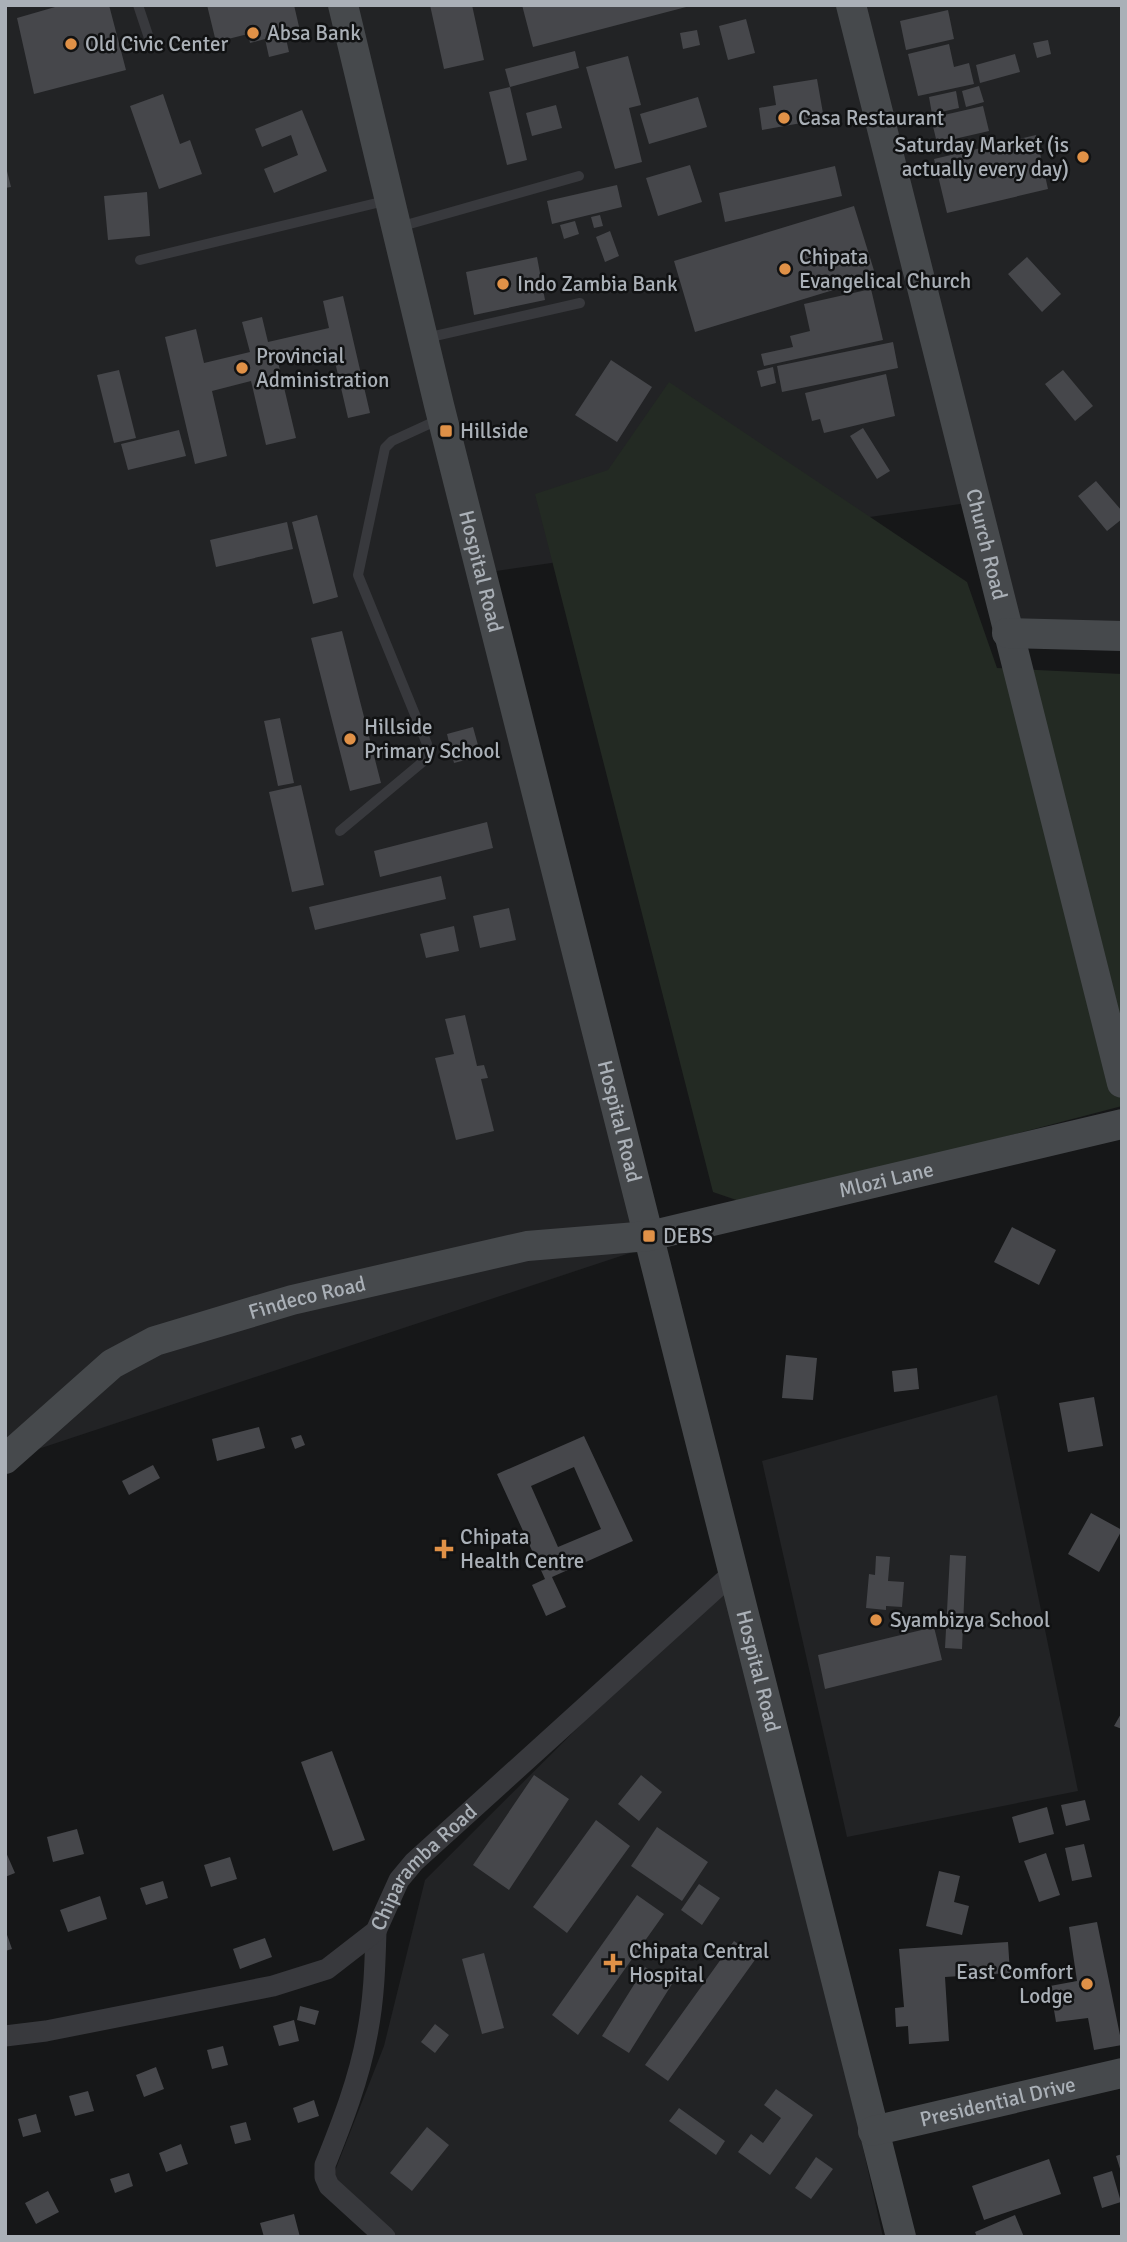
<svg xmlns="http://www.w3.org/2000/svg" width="1127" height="2242" viewBox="0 0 1127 2242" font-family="Signika,sans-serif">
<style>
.built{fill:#222325}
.green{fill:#232a23}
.building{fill:#46474b;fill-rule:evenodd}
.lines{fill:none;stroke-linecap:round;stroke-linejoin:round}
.lane{stroke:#38393d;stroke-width:10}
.street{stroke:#38393d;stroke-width:21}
.secondary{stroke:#46494c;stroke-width:30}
.poi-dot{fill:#e09147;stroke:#111213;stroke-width:2.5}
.labels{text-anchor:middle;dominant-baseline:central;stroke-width:5;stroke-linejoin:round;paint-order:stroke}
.poi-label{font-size:21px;fill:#aab0b7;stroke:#111213;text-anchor:start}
.street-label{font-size:21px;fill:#aab0b7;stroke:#111213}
</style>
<rect width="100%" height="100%" fill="#161718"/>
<path class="built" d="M5,5H1122V627L1007,633L974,502L482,573L648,1247L5,1460Z
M997,1395L1078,1791L847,1837L762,1461Z
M734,1572L883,2237H371L329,2186L384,2046L425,1880Z"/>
<path class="green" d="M669,382L967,582L997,668L1122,674V1106L748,1204L713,1192L535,494L608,470Z"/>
<path class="building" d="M62,5H109L126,70L34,94L17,18Z
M207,5H294L300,31L285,34L289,52L269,57L265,39L250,43L248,34L216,42Z
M430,5H472L484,60L444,69Z
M522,5H690V6L533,47Z
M948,10L954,39L906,50L900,21Z
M746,19L755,53L728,60L719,26Z
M697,30L700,45L683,49L680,33Z
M1048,40L1051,54L1037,58L1033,43Z
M949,44L954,67L969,63L974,84L918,96L908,54Z
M575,51L579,68L510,87L505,69Z
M1015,54L1020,72L980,83L976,65Z
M628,56L641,105L629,108L642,162L615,169L586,67Z
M817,79L824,119L762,130L759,108L776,105L773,86Z
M979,86L984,102L966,107L962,91Z
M510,87L527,160L507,165L489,92Z
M956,91L959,108L932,114L929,97Z
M163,94L180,144L190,140L202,174L159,189L130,106Z
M698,97L707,127L649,144L640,114Z
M556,105L562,128L532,136L526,113Z
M983,106L989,131L937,143L931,118Z
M302,110L327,171L274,193L264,169L298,155L291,135L262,147L255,129Z
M1036,135L1048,189L947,213L934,159Z
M5,163L11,187L5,188Z
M690,165L702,202L658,216L646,178Z
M835,166L842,196L725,222L719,193Z
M617,185L622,207L552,224L547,201Z
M147,192L150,236L108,240L104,196Z
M854,206L876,277L695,332L674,261Z
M600,215L603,226L594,228L591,217Z
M575,221L579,234L564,239L560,225Z
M610,231L619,256L605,262L596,237Z
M537,257L545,300L474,315L466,272Z
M1027,257L1061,294L1042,312L1008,274Z
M871,289L883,340L764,366L761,354L793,347L790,336L810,331L804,304Z
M343,296L370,413L348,418L332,349L278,362L296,438L266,445L251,381L212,391L227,456L195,464L165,337L196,329L204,363L250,352L242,322L262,317L268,342L329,328L323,301Z
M893,342L898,368L782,392L777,366Z
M611,360L652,387L617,442L575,415Z
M773,367L776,383L761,387L757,371Z
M119,370L136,438L114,443L97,375Z
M1063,370L1093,406L1075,421L1045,384Z
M886,374L895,416L824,433L820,419L812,421L805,393Z
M863,428L890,471L877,479L850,436Z
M179,430L186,456L128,470L121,444Z
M1096,481L1122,511V519L1107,531L1078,496Z
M317,515L338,597L313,604L292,522Z
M287,522L293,549L216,567L210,540Z
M342,631L381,783L350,791L311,638Z
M280,718L294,783L278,786L264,721Z
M473,727L481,756L454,763L447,734Z
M301,785L324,885L292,892L269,792Z
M487,822L493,848L380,877L374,851Z
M441,876L446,899L315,930L309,907Z
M509,908L516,940L480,948L473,916Z
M454,926L459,951L426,958L420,934Z
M465,1015L477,1066L484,1065L488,1078L481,1079L494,1131L456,1140L435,1058L454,1054L445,1019Z
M1012,1227L1056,1250L1039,1285L994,1262Z
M786,1355L817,1358L813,1400L782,1398Z
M917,1368L919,1389L894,1392L892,1371Z
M1094,1397L1103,1446L1068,1452L1059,1403Z
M259,1427L265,1448L217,1461L212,1439Z
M301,1435L305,1445L295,1449L291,1438Z
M584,1436L633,1541L552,1577L566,1607L546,1616L532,1585L545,1579L497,1474ZM574,1467L601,1529L558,1547L531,1486Z
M153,1465L160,1478L129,1495L122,1481Z
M1091,1513L1122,1530L1099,1572L1068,1554Z
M950,1555L966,1556L962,1649L945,1648Z
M876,1556L890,1557L888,1581L904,1582L902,1607L886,1606V1610L866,1608L869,1574L875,1575Z
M934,1627L942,1660L825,1689L818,1655Z
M1122,1712V1729L1114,1726Z
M332,1751L365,1840L333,1851L301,1762Z
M534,1775L569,1799L509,1890L473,1865Z
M641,1775L662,1792L639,1821L618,1804Z
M1085,1800L1090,1820L1066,1826L1061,1805Z
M1047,1807L1054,1834L1019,1843L1012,1817Z
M596,1820L630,1846L567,1933L533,1907Z
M657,1827L708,1862L682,1901L631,1866Z
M77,1829L84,1854L53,1862L47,1837Z
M1084,1844L1092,1877L1072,1881L1065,1848Z
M5,1850L15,1873L5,1877Z
M1046,1853L1060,1895L1039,1902L1024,1861Z
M230,1857L237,1879L211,1887L204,1865Z
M939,1871L960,1876L954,1902L969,1906L962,1935L926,1926Z
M163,1881L168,1898L146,1905L140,1888Z
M699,1884L720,1898L702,1925L681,1910Z
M637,1895L664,1914L578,2035L552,2015Z
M100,1896L107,1919L68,1932L60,1910Z
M1097,1922L1122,2045L1094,2050L1088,2018L1056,2022L1050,1986L1077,1981L1069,1927Z
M5,1929L12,1949L5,1951Z
M265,1938L272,1957L240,1969L233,1949Z
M734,1941L757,1957L668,2081L645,2065Z
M1008,1942L1010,1973L945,1977L949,2041L909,2044L908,2026L896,2027L895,2008L904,2007L899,1949Z
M484,1953L504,2028L482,2034L462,1959Z
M645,1967L672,1984L629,2053L602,2036Z
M300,2006L319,2011L315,2025L297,2020Z
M294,2020L299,2041L279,2046L273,2026Z
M435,2024L449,2035L435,2053L421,2042Z
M223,2046L228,2065L212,2069L207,2050Z
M156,2067L164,2089L144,2097L136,2075Z
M776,2089L813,2115L770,2175L738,2152L751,2134L763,2143L781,2118L764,2105Z
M88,2091L94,2111L75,2116L69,2096Z
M314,2100L319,2116L298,2123L293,2108Z
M679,2108L725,2141L716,2155L669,2121Z
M36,2114L41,2132L23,2137L18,2119Z
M246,2122L251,2140L235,2144L230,2126Z
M427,2127L449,2145L412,2191L390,2173Z
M181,2144L188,2164L166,2172L159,2153Z
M1122,2154V2172H1121L1116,2156Z
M816,2157L833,2169L811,2199L795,2188Z
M1049,2159L1061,2194L984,2220L972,2186Z
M1112,2171L1121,2202L1102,2208L1093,2177Z
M129,2173L133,2186L115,2193L110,2179Z
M48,2191L59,2212L36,2224L25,2203Z
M294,2214L300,2237H264L260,2223Z
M1015,2215L1024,2237H977L975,2232Z"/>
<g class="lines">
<path class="lane" d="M138,5L151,44
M399,227L579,176
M140,260L389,200
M426,338L580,303
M340,831L425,760L427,744L358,575L385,448L392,441L440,419"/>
<g class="street">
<path d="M376,1931C375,1966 374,2000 367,2035C359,2079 342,2123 325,2165V2177L329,2186L385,2237"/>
<path id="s1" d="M5,2036L46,2031L273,1986L327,1969L376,1931L399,1880L414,1862L734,1572"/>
</g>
<g class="secondary">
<path id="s2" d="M343,5L439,405L901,2237"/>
<path id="s3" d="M851,5L1122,1083"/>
<path d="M1007,633L1122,636"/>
<path id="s4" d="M5,1459L112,1364L155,1341L292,1300L527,1246L649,1236L1122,1124"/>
<path id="s5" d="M873,2131L1122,2073"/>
</g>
</g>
<g class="poi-dot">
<circle cx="253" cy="33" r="7"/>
<circle cx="71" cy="44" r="7"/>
<circle cx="784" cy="118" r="7"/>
<circle cx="1083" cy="157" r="7"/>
<circle cx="785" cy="269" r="7"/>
<circle cx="503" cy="284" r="7"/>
<circle cx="242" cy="368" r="7"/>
<rect x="439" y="424" width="14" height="14" rx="3.5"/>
<circle cx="350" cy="739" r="7"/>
<rect x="642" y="1229" width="14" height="14" rx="3.5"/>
<path d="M440.5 1538.5h7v7h7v7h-7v7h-7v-7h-7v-7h7z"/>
<circle cx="876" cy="1620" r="7"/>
<path d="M609.5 1952.5h7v7h7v7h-7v7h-7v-7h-7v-7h7z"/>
<circle cx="1087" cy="1984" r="7"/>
</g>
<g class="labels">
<g class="poi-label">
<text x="267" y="33">Absa Bank</text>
<text x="85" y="44">Old Civic Center</text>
<text x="798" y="118">Casa Restaurant</text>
<text x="1069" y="145" text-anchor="end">Saturday Market (is<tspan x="1069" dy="24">actually every day)</tspan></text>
<text x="799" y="257">Chipata<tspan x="799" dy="24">Evangelical Church</tspan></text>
<text x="517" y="284">Indo Zambia Bank</text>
<text x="256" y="356">Provincial<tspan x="256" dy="24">Administration</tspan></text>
<text x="460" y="431">Hillside</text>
<text x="364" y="727">Hillside<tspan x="364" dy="24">Primary School</tspan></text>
<text x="663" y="1236">DEBS</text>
<text x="460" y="1537">Chipata<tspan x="460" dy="24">Health Centre</tspan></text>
<text x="890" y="1620">Syambizya School</text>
<text x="629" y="1951">Chipata Central<tspan x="629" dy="24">Hospital</tspan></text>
<text x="1073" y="1972" text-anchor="end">East Comfort<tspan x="1073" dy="24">Lodge</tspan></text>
</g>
<g class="street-label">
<text stroke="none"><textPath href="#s3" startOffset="556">Church Road</textPath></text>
<text stroke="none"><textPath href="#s2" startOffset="583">Hospital Road</textPath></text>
<text stroke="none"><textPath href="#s2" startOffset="1150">Hospital Road</textPath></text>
<text stroke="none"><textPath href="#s4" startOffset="942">Mlozi Lane</textPath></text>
<text stroke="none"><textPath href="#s4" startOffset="350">Findeco Road</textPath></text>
<text stroke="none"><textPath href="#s2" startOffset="1717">Hospital Road</textPath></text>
<text stroke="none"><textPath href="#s1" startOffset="472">Chiparamba Road</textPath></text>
<text stroke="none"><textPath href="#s5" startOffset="128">Presidential Drive</textPath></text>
</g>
</g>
<rect width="1127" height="2242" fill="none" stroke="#aab0b7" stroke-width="14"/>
</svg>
